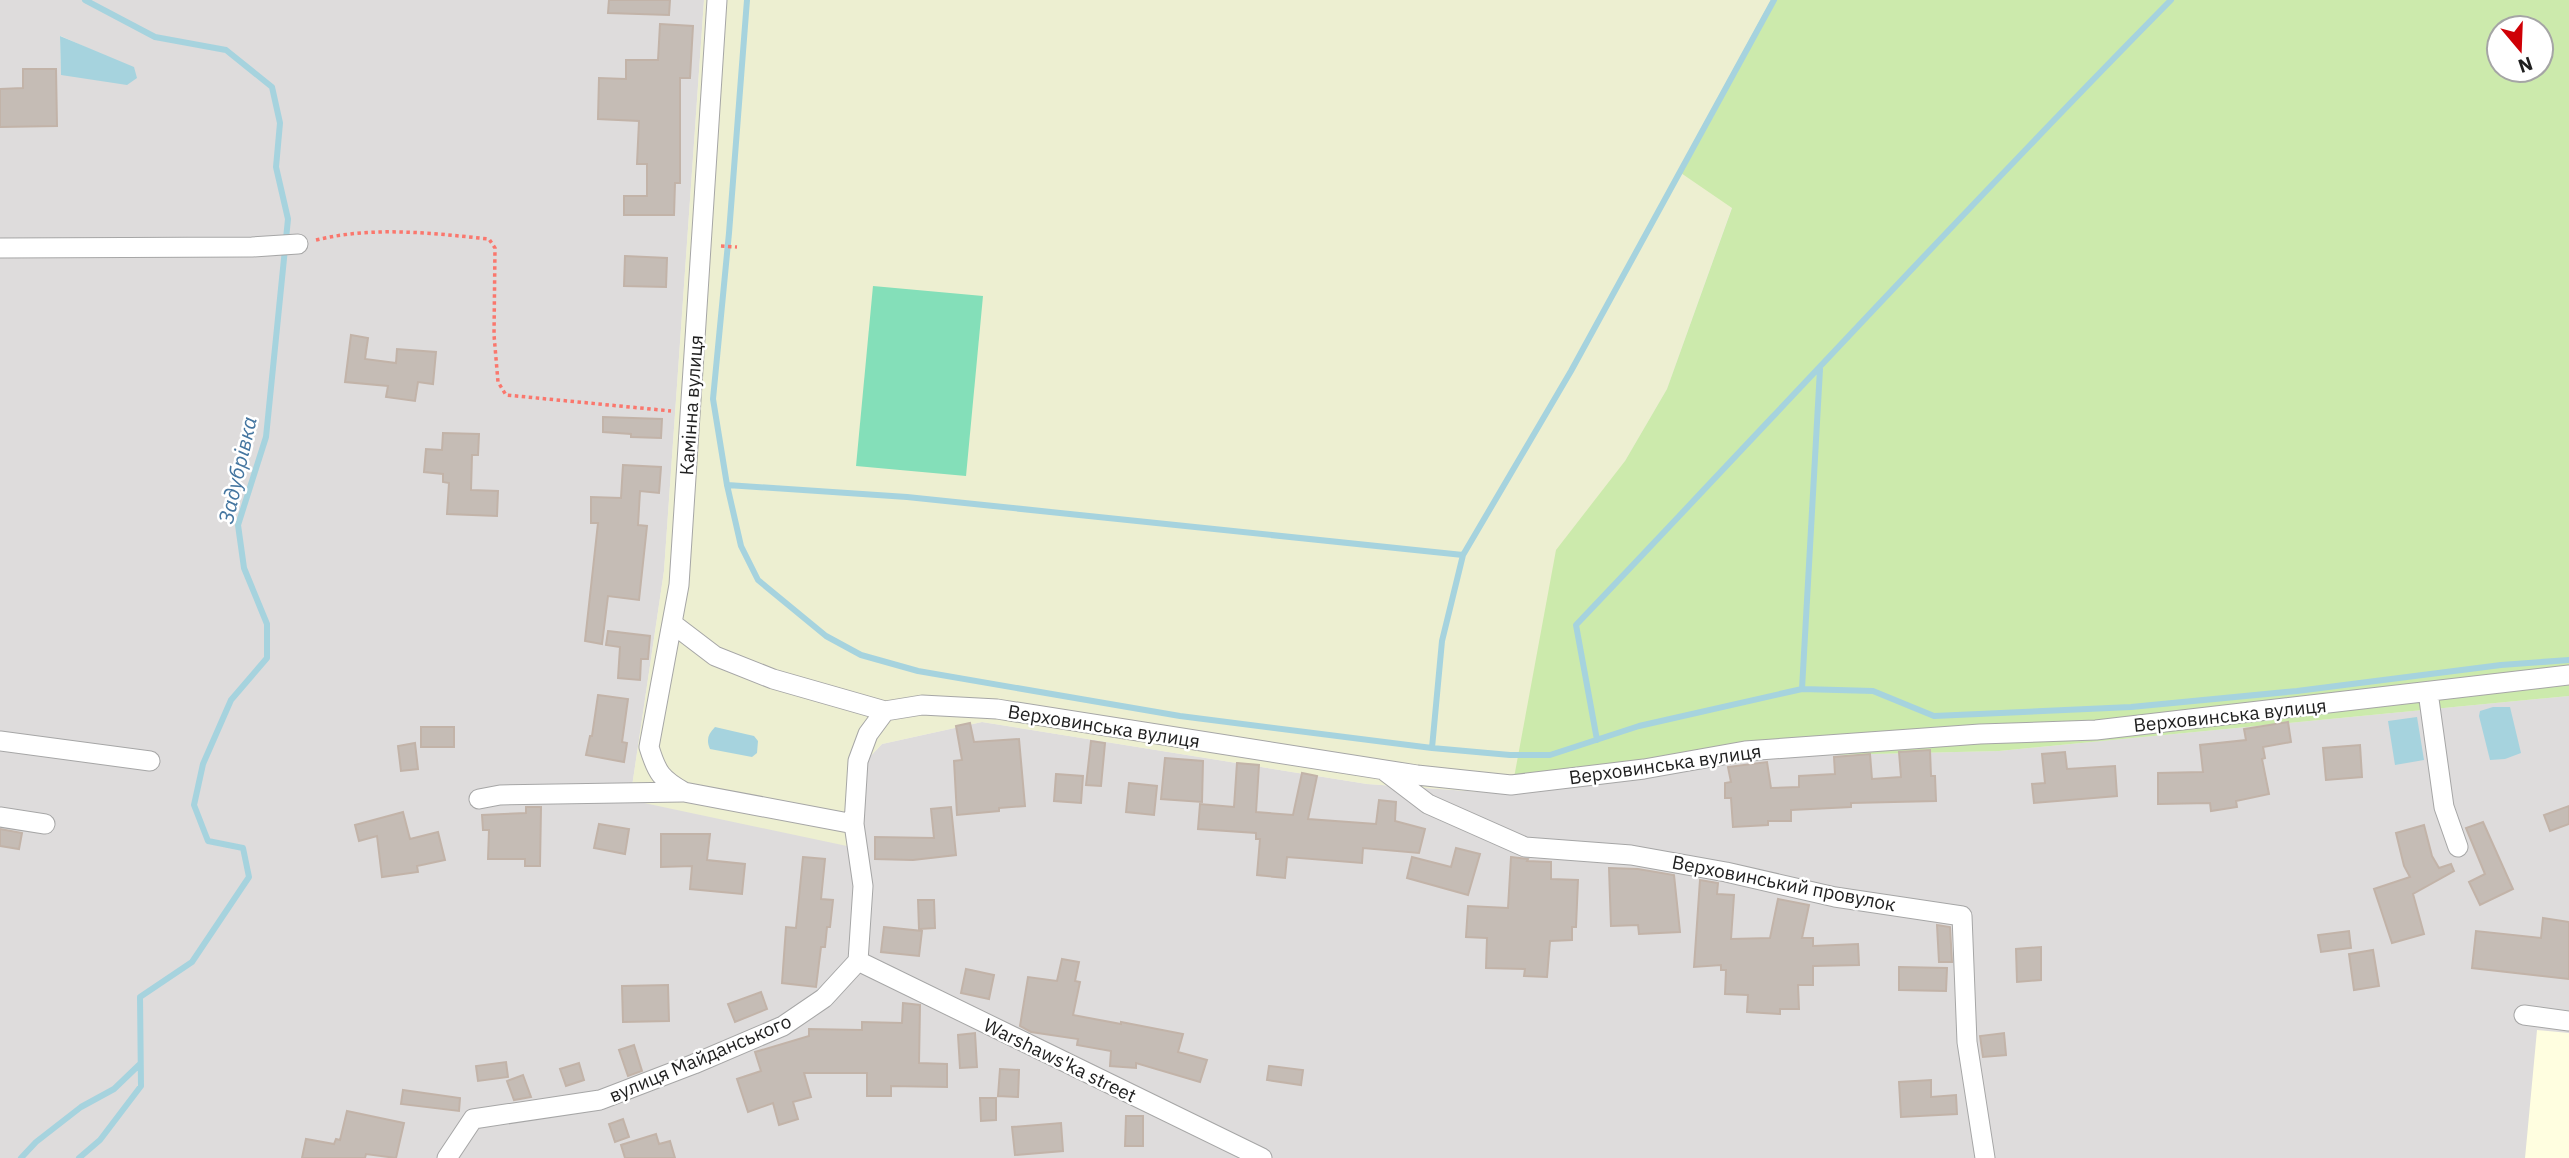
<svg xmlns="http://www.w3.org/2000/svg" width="2569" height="1158" viewBox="0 0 2569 1158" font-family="'IBM Plex Sans',sans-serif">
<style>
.residential{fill:#dedcdc;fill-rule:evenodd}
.education{fill:#fffee0}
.farmland{fill:#edefd1}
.grass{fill:#cceaac;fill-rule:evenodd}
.pitch{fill:#84dfb9}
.water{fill:#a6d3de}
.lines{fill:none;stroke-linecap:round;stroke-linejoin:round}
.stream{stroke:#a6d3de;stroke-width:6}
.building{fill:#c5bcb5;stroke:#c2b3a8;stroke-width:2}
.minor-casing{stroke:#a6a6a6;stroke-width:21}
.path{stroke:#fa776d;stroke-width:3.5;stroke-dasharray:3.5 3.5;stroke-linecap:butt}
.minor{stroke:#fff;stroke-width:19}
.labels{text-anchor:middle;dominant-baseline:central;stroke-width:5;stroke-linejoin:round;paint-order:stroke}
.street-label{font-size:19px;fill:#1f1f1f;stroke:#fff}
.water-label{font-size:21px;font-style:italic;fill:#4576a0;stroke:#fff}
</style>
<rect width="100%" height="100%" fill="#f0ece6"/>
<path class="residential" d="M0,0H704L664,571L630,800L864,763L882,744L982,722L1367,784L1511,794L1788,756L1999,751L2569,696V1158H0ZM60,36H61L127,66L61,75Z"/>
<path class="education" d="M2537,1030L2569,1033V1158H2525Z"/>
<path class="farmland" d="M704,0H1771L1679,170L1732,207L1667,389L1625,461L1511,794L1367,784L982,722L882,744L864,763L847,846L630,800L664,571Z"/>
<path class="grass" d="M1771,0H2569V696L1999,751L1788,756L1511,794L1556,550L1625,461L1667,389L1732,208L1678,171ZM2499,28H2541V70H2499Z"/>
<path class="pitch" d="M873,286L983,296L966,476L856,466Z"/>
<path class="water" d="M60,36L134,67L137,78L127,85L61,75Z
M2493,707H2510L2521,753L2505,759L2490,760L2479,716L2480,711Z
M2417,717L2424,760L2395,765L2388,721Z
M715,727L754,736L758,741L757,753L752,757L710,749C706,740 708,734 715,727Z"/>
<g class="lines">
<path class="stream" d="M747,0L729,233L713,399L727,485L741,546L758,580L826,636L861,655L918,671L1180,716L1432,748L1510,755H1550L1639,726L1802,689L1820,369
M727,485L907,497L1463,555
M1802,689L1873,691L1934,716L2131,707L2297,691L2501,665L2569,660
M1597,740L1576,625C1774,417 1969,205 2171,0
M1432,748L1442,641L1463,555L1571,371L1774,0
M21,1158L36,1142L81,1107L114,1089L140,1064
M79,1158L100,1140L141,1086L140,997L192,962L249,877L243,848L208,841L194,805L203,764L231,700L267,658V624L244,568L238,525L266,437L288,219L276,167L280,123L272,87L226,50L155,37L85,0"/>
</g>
<path class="building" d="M609,0H670L669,15L608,13Z
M660,24L693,26L690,78H680V183H675L674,215H624V196H647V164H637L639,121L598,119L599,78L626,79V60H658Z
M23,69H56L57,126L0,127V89L23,88Z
M625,256L667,258L666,287L624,286Z
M351,335L368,338L365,359L396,363L397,349L436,352L433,384L418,382L415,401L386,397L388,386L345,382Z
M603,417L662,419L661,438L631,437V434L603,432Z
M443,433L479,434L478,455H472L471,490L498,491L497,516L447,514L449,483L443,482V474L424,472L426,449L442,450Z
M623,465L661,467L659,493L640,491L638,525L647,526L639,600L608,596L602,644L585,641L598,523H591V497L621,498Z
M608,631L650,636L648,659H641L640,680L618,678L620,647L606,645Z
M598,695L628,699L622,742L627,743L624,762L586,755L590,736H592Z
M2288,722L2291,742L2263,747L2265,758L2262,759L2269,794L2236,801L2237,807L2211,811L2210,803L2158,804V773L2203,772L2200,745L2246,740L2244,729Z
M970,723L974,742L1019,739L1025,806L999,808V811L957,815L954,761L962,760L956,726Z
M421,727H454V747H421Z
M1091,741L1105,743L1101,786L1086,785Z
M415,743L418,769L401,771L398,746Z
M2360,745L2362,777L2326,780L2323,748Z
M1930,750L1931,776H1935L1936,801L1851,803V807L1791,810V821H1768V825L1733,827L1731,798H1725V783L1731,782L1728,767L1767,762L1771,788L1799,787V776L1835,774L1834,757L1870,754L1872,779L1901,777L1899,752Z
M2065,752L2067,769L2115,766L2117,796L2034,803L2032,784L2045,783L2042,754Z
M1165,758L1203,761L1202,802L1161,799Z
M1237,763L1259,765L1256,812L1293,815L1302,773L1317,776L1308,819L1376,824L1379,800L1396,802L1395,821L1425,829L1419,853L1363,848L1362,863L1287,857L1285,878L1257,875L1260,839H1256V833L1198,829L1200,804L1234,807Z
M1056,774L1083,776L1081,803L1054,801Z
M1129,783L1157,786L1154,815L1126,812Z
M2569,806V824L2550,831L2544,815Z
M526,807H541L540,866H525V859H488L489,830H483L482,815L526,813Z
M951,807L956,855L913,860L875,859V837L934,838L931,809Z
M403,812L410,839L438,832L445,860L417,866L418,872L382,877L377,836L359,841L355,825Z
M2483,822L2513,889L2480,905L2469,882L2485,874L2466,828Z
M599,824L629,829L625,854L594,848Z
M2424,825L2432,856L2439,868L2451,864L2454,871L2413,894L2424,934L2392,943L2374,889L2410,877L2404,866L2396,833Z
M0,829L22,833L19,849L0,846Z
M661,834H710L707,860L745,864L742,894L690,889L692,866L661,867Z
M1456,848L1480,854L1468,895L1407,878L1412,857L1451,867Z
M803,857L825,859L821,899L833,900L830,927H827L825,947H821L816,987L782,983L786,927L796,928Z
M1511,857L1528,859L1527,861L1551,862V879L1578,880L1576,927H1572V940L1550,941L1547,977L1524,976L1525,969L1486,968L1487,938L1466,937L1468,906L1508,908Z
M1609,868L1638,869L1674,875L1680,932L1639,934L1638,925L1611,926Z
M1700,880L1718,883L1717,894L1734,895L1731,939L1770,938L1778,899L1809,905L1802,938H1813V946L1858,944L1859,965L1813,966V985H1798L1799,1009H1780V1014L1747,1012L1748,995L1725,994L1726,970H1721V965L1694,967Z
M918,900H934L935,928L919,929Z
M2543,918L2569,922V979L2472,968L2476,931L2541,938Z
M1937,925L1950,927L1952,962H1939Z
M884,927L922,931L919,956L881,952Z
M2349,931L2351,948L2321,952L2318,935Z
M2041,947V980L2017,982L2016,949Z
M2373,950L2379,986L2354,990L2349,954Z
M1062,959L1079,962L1075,981L1080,982L1073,1015L1121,1024V1022L1183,1034L1178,1052L1207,1060L1200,1082L1136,1063V1068L1110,1066L1111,1051L1077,1045L1078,1039L1031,1032L1020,1026L1028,977L1057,981Z
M1899,967L1947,968L1946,991L1899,990Z
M966,969L994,975L989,999L961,993Z
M668,985L669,1021L623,1022L622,986Z
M761,992L767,1009L735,1022L728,1004Z
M903,1003L920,1005L919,1063L947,1064V1087L891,1086V1096H867V1073H804L811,1097L793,1102L798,1119L779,1125L773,1103L748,1112L737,1079L761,1071L755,1052L809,1036V1029L862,1030V1022L902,1023Z
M975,1033L977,1067L960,1068L958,1035Z
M2004,1033L2006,1055L1983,1057L1980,1036Z
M634,1045L642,1071L628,1076L619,1050Z
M506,1062L508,1077L478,1081L476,1066Z
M579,1063L584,1080L566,1086L560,1069Z
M1269,1066L1303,1070L1301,1085L1267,1080Z
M1000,1069L1019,1070L1018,1097L998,1096Z
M523,1075L531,1097L514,1100L507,1081Z
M1931,1080V1097L1956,1095L1957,1114L1901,1117L1899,1082Z
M403,1090L460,1098L459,1111L401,1104Z
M980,1098H996V1120L981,1121Z
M347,1111L404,1123L396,1158L366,1154L365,1158H302L306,1139L334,1144L336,1139L340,1140Z
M1126,1116H1143V1146H1125Z
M623,1119L629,1137L615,1142L609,1124Z
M1061,1123L1063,1151L1015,1155L1012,1127Z
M656,1134L659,1144L670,1141L675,1158H625L621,1145Z"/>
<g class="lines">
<defs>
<path id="minor" d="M717,0L679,585L649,747C657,773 661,779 684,792L854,824
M0,248L252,247L298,244
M673,624L715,656L773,679L885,711
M2428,692L2444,807L2458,847
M0,741L150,761
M1386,772L1428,804L1525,847L1631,855L1726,872L1835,897L1962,916L1967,1042L1985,1158
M479,799L500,795L683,792
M0,817L45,824
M858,961L1262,1158
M2524,1015L2569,1021
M447,1158L473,1119L600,1100L694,1064L783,1026L824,998L858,961L863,886L854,824L858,761L868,734L885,711L922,705L997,709L1417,775L1511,785L1644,769L1745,751L1980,734L2096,730L2569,675"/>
</defs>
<use href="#minor" class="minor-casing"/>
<path class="path" d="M316,240C374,226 430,233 489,239L495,248L494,335L498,382L506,395L671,411
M721,246L737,247"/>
<use href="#minor" class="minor"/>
</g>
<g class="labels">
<g class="street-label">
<text transform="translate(691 405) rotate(-86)">Камінна вулиця</text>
<text transform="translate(2230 715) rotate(-6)">Верховинська вулиця</text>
<text transform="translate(1104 726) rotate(9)">Верховинська вулиця</text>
<text transform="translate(1665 764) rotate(-8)">Верховинська вулиця</text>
<text transform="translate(1784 883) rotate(11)">Верховинський провулок</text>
<text transform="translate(700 1058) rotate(-23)">вулиця Майданського</text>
<text transform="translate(1060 1060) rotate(26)">Warshaws'ka street</text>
</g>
<g class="water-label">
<text transform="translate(237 470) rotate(-77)">Задубрівка</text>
</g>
</g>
<g transform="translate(2520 49) rotate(161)"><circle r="33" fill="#ffffff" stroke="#a5a5a5" stroke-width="2"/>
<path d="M0-5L12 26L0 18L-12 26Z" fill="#cf0006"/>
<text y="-10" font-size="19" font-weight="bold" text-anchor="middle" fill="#1f1f1f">N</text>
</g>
</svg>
